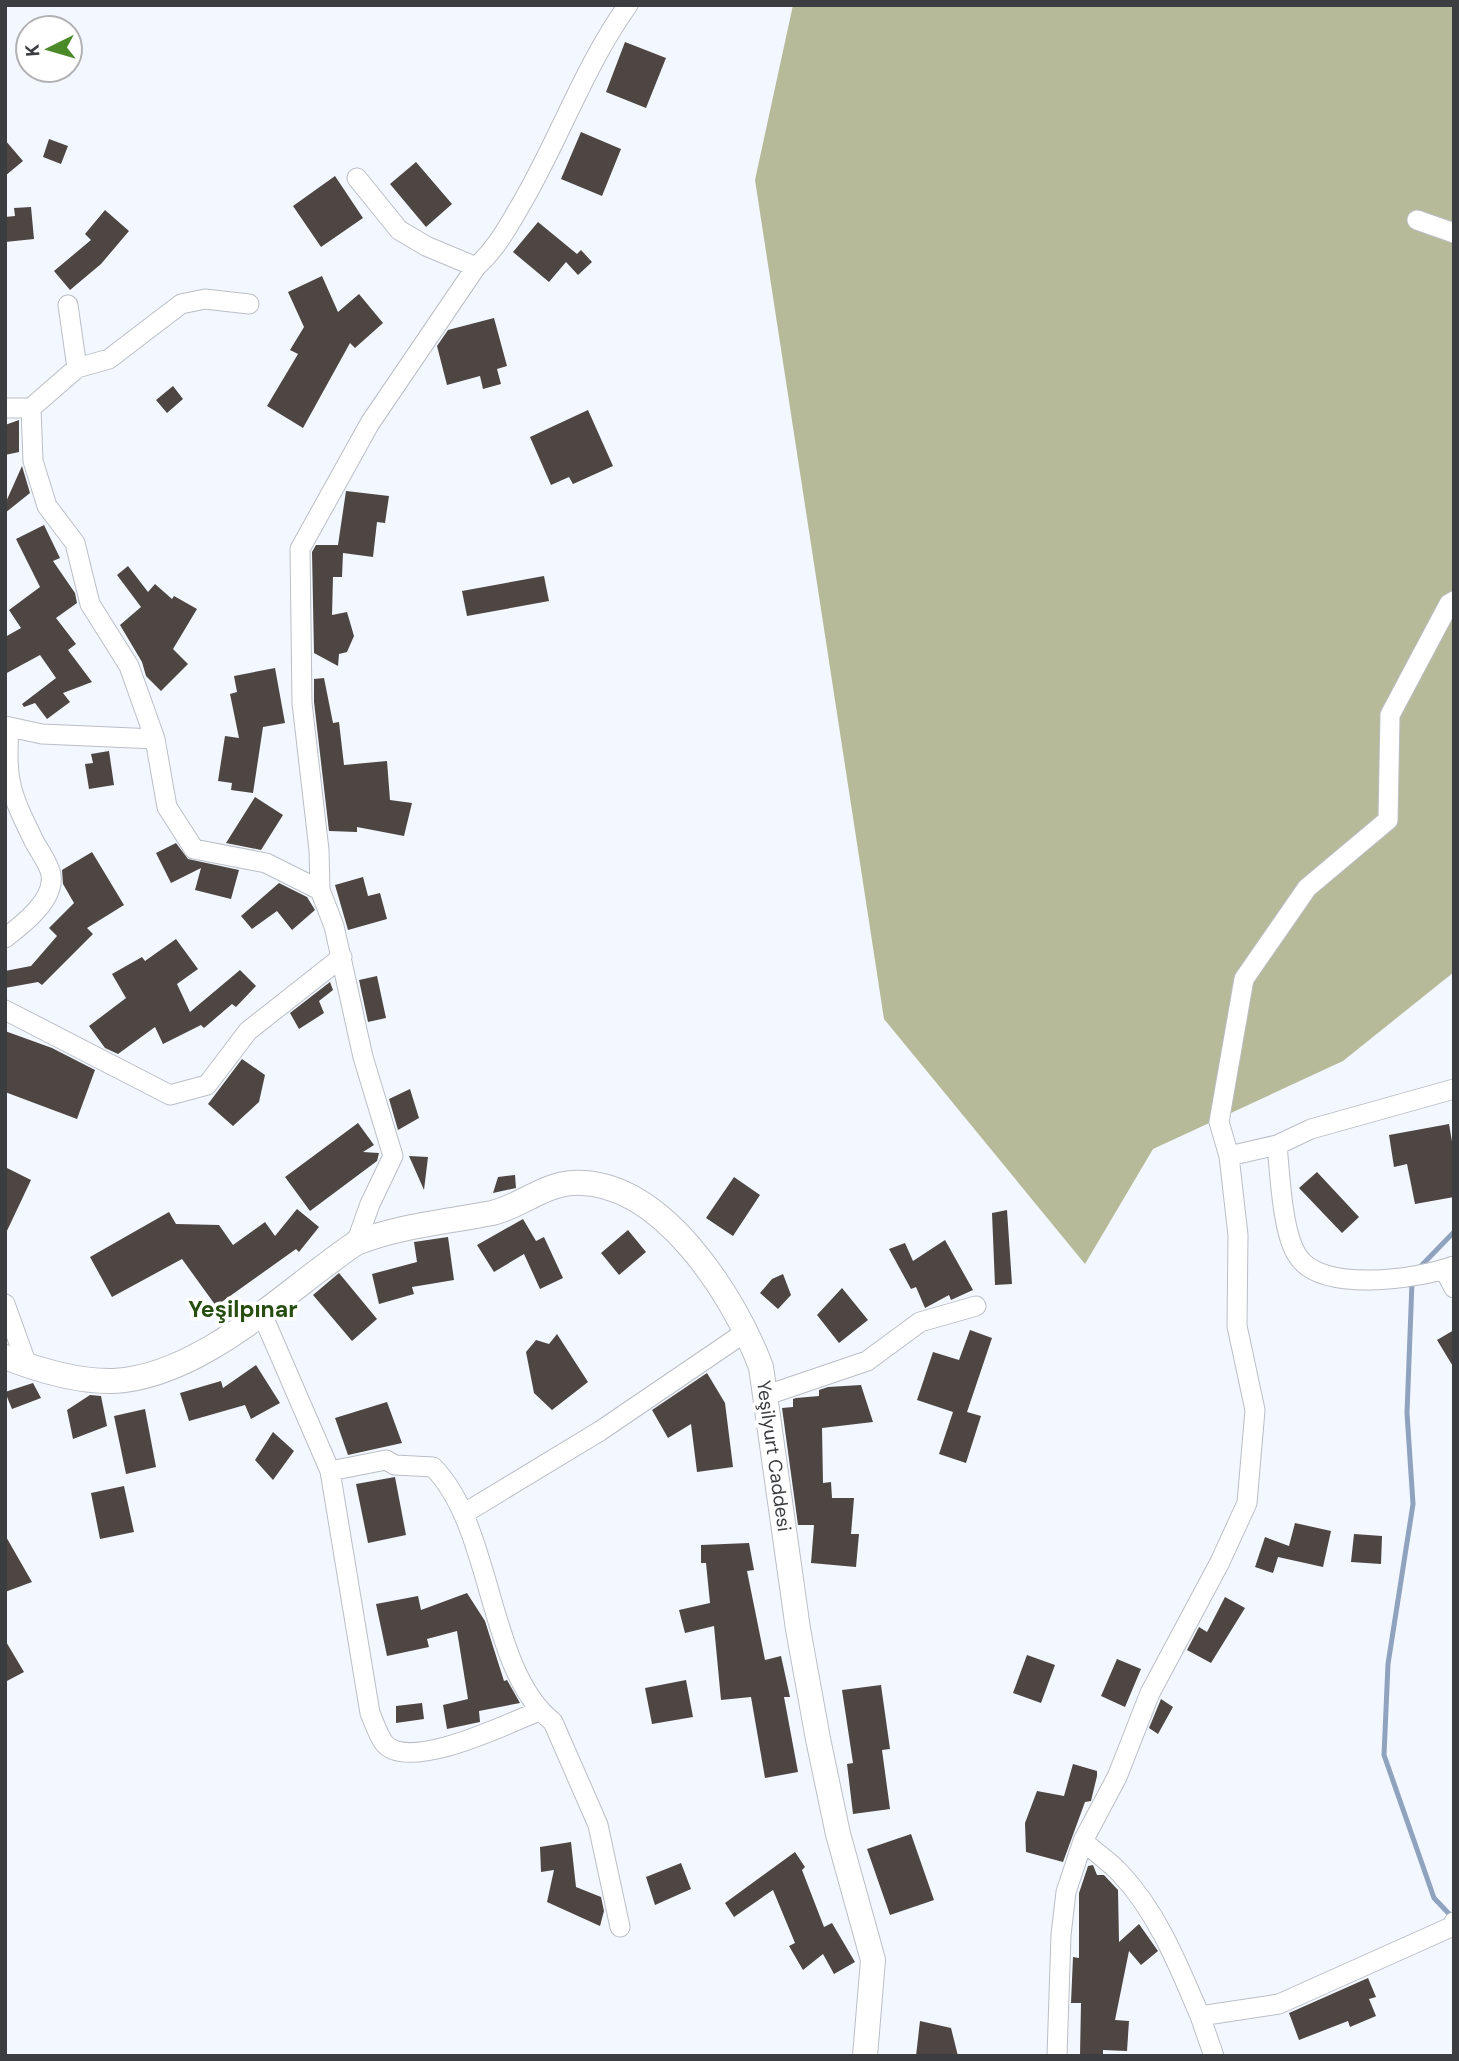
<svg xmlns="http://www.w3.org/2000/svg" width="1459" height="2061" viewBox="0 0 1459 2061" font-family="'DM Sans',sans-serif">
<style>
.forest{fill:#b6ba99}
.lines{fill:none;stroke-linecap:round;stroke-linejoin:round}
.stream{stroke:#8fa3be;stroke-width:5}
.building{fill:#4d4642}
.minor-casing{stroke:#babec5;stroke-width:21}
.major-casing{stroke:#babec5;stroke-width:26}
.minor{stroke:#fff;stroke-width:19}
.major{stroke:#fff;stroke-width:24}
.labels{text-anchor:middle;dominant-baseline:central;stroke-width:7;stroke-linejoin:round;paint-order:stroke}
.street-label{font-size:19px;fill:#3b3d40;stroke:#fff}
.quarter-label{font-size:23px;font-weight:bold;fill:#264e10;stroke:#fff}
</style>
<rect width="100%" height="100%" fill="#f3f7ff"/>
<path class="forest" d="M793,5H1454V972L1343,1061L1153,1149L1085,1264L884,1019L755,180Z"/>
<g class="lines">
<path class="stream" d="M1419,1268L1454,1232
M1412,1282L1407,1413L1413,1504L1388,1664L1384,1755L1434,1898L1453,1918"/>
</g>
<path class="building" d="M625,42L666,58L646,108L606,92Z
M581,132L621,149L602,196L561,179Z
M49,139L68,146L61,164L43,157Z
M5,140L23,161L5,176Z
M416,162L452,204L426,227L390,184Z
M335,176L363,218L321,247L293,206Z
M31,207L34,239L5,242V217L15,216L14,208Z
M105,210L129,231L101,264L70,290L54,271L91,240L85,234Z
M538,222L577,254L581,250L592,262L578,275L566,262L549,282L513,252Z
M322,276L338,312L359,294L383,323L355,348L350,343L303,428L267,406L298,354L290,350L304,327L288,292Z
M494,318L507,366L497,369L501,384L483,389L480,376L447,385L437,346L448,330Z
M173,386L183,399L167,413L156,400Z
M588,410L613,466L573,484L569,477L551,485L530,437Z
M19,420V452L5,455V425Z
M22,466L30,493L5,513V504Z
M346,491L389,496L385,523L377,522L373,557L343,553L342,577H333L332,615L347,612L354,636L347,652L339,654L338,666L314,653L312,552L316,545H338Z
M44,525L60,558L53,561L75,593L77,603L56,618L76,644L68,650L92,682L63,693L70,702L47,719L35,703L24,707L22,704L56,678L40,655L5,674V637L21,628L9,610L40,587L16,539Z
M128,566L148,592L155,584L172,599L174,596L197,609L173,649L188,664L161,691L146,676L142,662L120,625L141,607L117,575Z
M544,576L549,601L467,616L462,591Z
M275,668L285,723L263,727L253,793L231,790L232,783L218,781L225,736L239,738L230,694L237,692L234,676Z
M324,678L333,723L339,722L344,765L387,761L390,800L412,803L404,836L357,827V832L329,831L314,702V679Z
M109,751L114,785L89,789L85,764L93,763L91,754Z
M255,797L283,815L261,850L226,843Z
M176,843L188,859L239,870L231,899L195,890L201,868L171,883L156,853Z
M92,852L124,905L87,928L93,934L42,985L38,982L5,988V971L31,966L57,936L49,928L74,903L63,884L62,870Z
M363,877L368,896L380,893L387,919L348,930L335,885Z
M279,883L307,897L315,910L292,930L277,911L252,929L241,916Z
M176,939L198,969L177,984L190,1012L240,970L256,986L236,1007L232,1004L204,1028L201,1025L163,1044L155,1027L118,1054L105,1048L89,1026L126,998L112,974L142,957L145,961Z
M377,976L386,1018L368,1022L359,980Z
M330,982L333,990L319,1001L324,1013L299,1029L290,1013Z
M5,1031L52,1048L95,1070L77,1119L5,1092Z
M242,1059L265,1075L259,1102L233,1126L208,1104Z
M410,1089L419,1118L398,1130L389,1099Z
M358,1123L374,1145L363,1152L379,1153L377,1161L310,1211L285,1177Z
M1449,1124L1454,1153V1197L1415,1204L1407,1164L1394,1167L1389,1135Z
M409,1156L428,1157L424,1190Z
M5,1167L31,1180L5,1235Z
M1317,1172L1359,1217L1342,1233L1299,1188Z
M515,1175L516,1188L493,1193L498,1177Z
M734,1177L760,1195L733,1236L706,1218Z
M297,1209L319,1227L299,1252L296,1249L216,1306L182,1259L112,1297L90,1257L169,1212L176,1224L219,1225L233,1245L265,1222L275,1236Z
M1007,1210L1012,1284L995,1285L992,1213Z
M523,1219L536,1241L544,1237L563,1278L540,1289L524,1254L494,1272L477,1245Z
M628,1230L646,1252L619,1275L601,1253Z
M448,1237L454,1280L412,1287L414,1294L379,1304L372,1274L417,1262L414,1242Z
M945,1240L973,1290L951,1300L949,1295L925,1308L916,1287L911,1289L889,1249L905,1243L913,1261Z
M339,1273L377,1319L352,1341L313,1295Z
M783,1274L791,1295L778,1309L760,1293L772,1279Z
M842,1288L868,1320L839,1343L817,1315Z
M970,1330L992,1338L967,1412L981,1416L966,1463L939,1454L953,1412L917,1400L933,1352L959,1360Z
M1454,1330V1368L1437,1340Z
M557,1334L588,1382L552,1410L534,1393L526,1352L536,1340L549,1344Z
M256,1365L280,1403L251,1419L245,1405L189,1421L180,1393L221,1381L223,1388Z
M707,1373L725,1403L733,1467L697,1472L691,1424L668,1438L652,1410Z
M33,1383L41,1398L12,1409L5,1392Z
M861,1385L873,1422L822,1428L823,1483L831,1482L832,1498H854L851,1534H859L856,1567L811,1563L814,1525H798L782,1408L793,1407V1399L796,1398L819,1396V1390L828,1387Z
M90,1395L101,1396L107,1426L73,1439L67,1410Z
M387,1402L402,1443L348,1455L335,1418Z
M145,1409L156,1467L126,1474L114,1416Z
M273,1432L294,1451L273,1480L255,1460Z
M395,1477L406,1535L368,1543L356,1484Z
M124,1486L134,1532L100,1539L91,1493Z
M1295,1523L1331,1531L1323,1567L1278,1557L1273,1573L1255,1567L1265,1537L1289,1546Z
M1354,1534L1382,1536L1381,1564L1351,1562Z
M5,1535L32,1582L5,1592Z
M749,1543L754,1570L747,1571L765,1660L781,1656L790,1697H784L798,1772L765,1778L751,1697L721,1700L714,1626L685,1633L679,1610L710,1603L706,1563H701V1545Z
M467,1593L485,1621L504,1681L507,1680L520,1703L479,1711L480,1722L447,1729L443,1705L468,1699L457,1631L427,1639L429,1647L387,1656L376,1604L418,1596L421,1610Z
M1225,1597L1245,1608L1211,1663L1187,1650L1199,1627L1207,1632Z
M5,1640L24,1672L5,1682Z
M1027,1655L1055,1665L1041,1703L1013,1693Z
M1117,1659L1141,1669L1125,1707L1101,1696Z
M686,1680L693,1717L652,1724L645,1688Z
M881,1685L890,1749L882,1750L890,1809L853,1814L847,1764L853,1763L842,1690Z
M1161,1699L1173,1707L1158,1734L1149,1728Z
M422,1703L424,1719L396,1723V1706Z
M1073,1764L1097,1771V1776L1091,1801L1085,1802L1063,1862L1026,1852L1025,1823L1037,1791L1064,1796Z
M911,1834L934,1900L890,1915L867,1849Z
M571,1842L576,1887L601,1897L604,1911L600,1926L547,1902L554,1870L541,1872L540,1847Z
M795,1852L805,1867L802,1870L824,1927L832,1923L855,1962L834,1974L823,1954L803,1970L789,1946L795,1943L773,1890L734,1917L725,1903Z
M681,1863L691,1889L655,1905L646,1877Z
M1093,1865L1097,1875H1104L1118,1890L1119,1942L1139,1924L1158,1951L1141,1965L1129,1951L1115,2020L1129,2021L1127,2051L1103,2050V2056H1080L1081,2003H1071L1073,1957L1079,1958V1893L1088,1866Z
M1368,1978L1376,1997L1369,1999L1376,2016L1350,2027L1348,2021L1299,2040L1289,2013Z
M920,2021L951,2028L958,2056H916Z"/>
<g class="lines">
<defs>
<path id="minor" d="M357,178L399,230L426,246L476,267
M1417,220L1454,233
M68,305L77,368
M5,408H31L33,461L47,506L75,543L90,604L129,666L155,739
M31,408L77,368L109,359L181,304L205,299L249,304
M5,726L42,734L155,739L167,807L194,849L266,863L320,890L334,926L363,1057L393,1156L370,1204L356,1243
M320,890L319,850L302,703L300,549L370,423L476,267C497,248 509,225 523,201C560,137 585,65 628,5
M5,938C22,925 55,900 51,875C50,865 39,851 34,841C11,794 5,781 9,728
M5,1010L170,1095L207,1085L248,1031L342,957
M1277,1145C1280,1174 1282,1231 1297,1255C1320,1294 1418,1279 1454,1266
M1229,1156L1277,1145L1311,1129L1454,1089
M1444,1269L1454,1288
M5,1304L27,1365
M262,1314L330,1471L370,1713C374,1722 378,1735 384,1743C408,1773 509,1723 539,1711
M767,1395L867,1361L920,1322L976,1306
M330,1471L386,1460L395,1465L433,1467C494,1529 487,1670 553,1722L598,1825L620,1927
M463,1514L600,1431L747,1331
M1083,1841C1095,1852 1110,1862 1120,1873C1158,1913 1179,1967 1200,2016L1279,2004L1451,1927L1454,1922
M1200,2016L1214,2056
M1057,2056L1061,1935L1066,1892L1083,1841L1117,1777L1150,1693L1220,1562L1247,1503L1255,1410L1237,1326L1238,1235L1229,1156L1219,1122L1244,979L1307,888L1388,820L1390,715L1449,604L1454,601"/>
<path id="major" d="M5,1357C38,1370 78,1382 114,1381C203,1376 286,1290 356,1243C399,1226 446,1222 492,1213C519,1207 543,1185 572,1183C661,1178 734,1296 761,1367L798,1629L818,1739L838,1834L873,1960L865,2056"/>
</defs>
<use href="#minor" class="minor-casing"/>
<use href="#major" class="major-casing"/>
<use href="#minor" class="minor"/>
<use href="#major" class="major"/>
</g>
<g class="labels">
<g class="street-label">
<text transform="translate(774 1456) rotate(82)">Yeşilyurt Caddesi</text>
</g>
<g class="quarter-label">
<text x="243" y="1309">Yeşilpınar</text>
</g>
</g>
<rect width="1459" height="2061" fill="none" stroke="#3b3d40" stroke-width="14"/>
<g transform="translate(49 49) rotate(265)"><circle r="33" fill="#ffffff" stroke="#b1b1b3" stroke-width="2"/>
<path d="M0-5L12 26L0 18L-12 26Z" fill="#4b8929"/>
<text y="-10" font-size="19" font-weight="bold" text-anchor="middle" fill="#3b3d40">K</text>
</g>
</svg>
